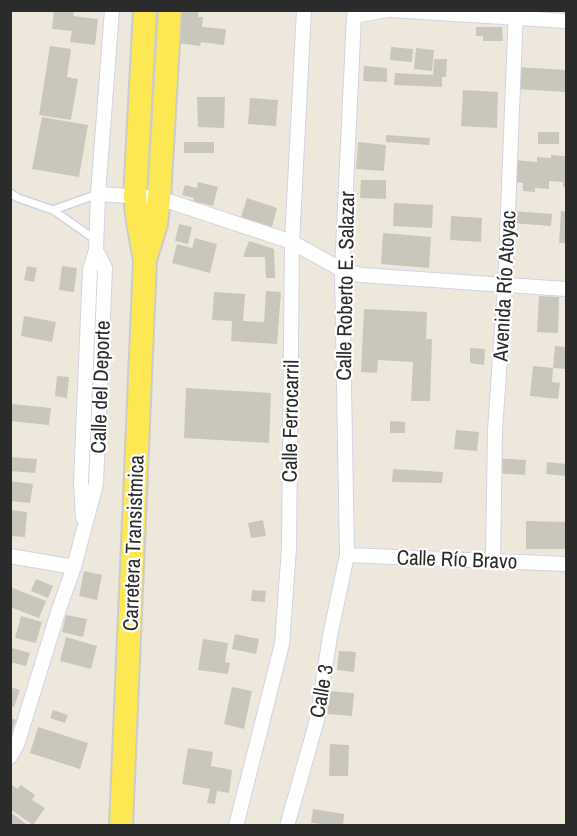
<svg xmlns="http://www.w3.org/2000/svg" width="577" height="836" viewBox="0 0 577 836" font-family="'Archivo Narrow',sans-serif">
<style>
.building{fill:#c9c6bb}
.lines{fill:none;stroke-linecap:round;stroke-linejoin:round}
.lane-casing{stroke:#d1d3e5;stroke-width:10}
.street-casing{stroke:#d1d3e5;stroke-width:16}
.primary-casing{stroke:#ccc;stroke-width:26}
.lane{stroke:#fff;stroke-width:7}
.street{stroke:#fff;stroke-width:14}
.primary{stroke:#fde753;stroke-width:22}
.labels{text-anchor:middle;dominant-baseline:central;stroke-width:4.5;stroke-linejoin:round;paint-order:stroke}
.street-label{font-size:21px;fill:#2b2b2b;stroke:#fff}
</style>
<rect width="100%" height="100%" fill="#eee8dc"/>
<path class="building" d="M54,10H74L73,16L98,19L95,45L70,42L72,31L52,29Z
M181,10H199L198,17H203L202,27L226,29L224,45L201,42L200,46L178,43Z
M476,27H502L503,41H483V36H476Z
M50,46L71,49L67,77L78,79L71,120L39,115Z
M391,47L413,49L412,62L390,60Z
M416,48L434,50L432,71L414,69Z
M434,59H447L446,77H442V87L394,85L395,73L433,75Z
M364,66L387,68V82L363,81Z
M518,67L566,70V92L516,89Z
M463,90L498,92L497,128L461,126Z
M197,97H225L224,128L198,127Z
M250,98L278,100L276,126L248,124Z
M42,117L88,125L79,177L32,169Z
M538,132H559V144H538Z
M386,135L430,138L429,145L386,142Z
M184,142H214V153H184Z
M358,142L386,145L384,171L356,169Z
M551,155L565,156L566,187H563V182L549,181V189L535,188V192L523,191V183L513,182L514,160L537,162V157L551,158Z
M361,180H386V199L360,198Z
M198,182L218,187L213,206L193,201L194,198L182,195L185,185L197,188Z
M247,198L277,208L272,227L241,217Z
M394,203L433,205L432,228L393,226Z
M513,211L552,214L551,226L512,223Z
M561,211L566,212V243H559Z
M451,216L482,218L481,242L450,240Z
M179,224L192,227L188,244L175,241Z
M383,233L431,237L429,268L381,264Z
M195,238L217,244L210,273L172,263L177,244L192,248Z
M249,241L274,249L275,278H266L265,257H243Z
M27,266L37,268L34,282L24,280Z
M62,266L77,268L74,292L59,290Z
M266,291L281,292L277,344L231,341L232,321L212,320L214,292L245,294L243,321L264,322Z
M539,296L559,297L558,333L537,332Z
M364,309L427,312L426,339H432L430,401H411L413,362L378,360L377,373L361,372Z
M24,316L56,322L52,342L21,336Z
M555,346L566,347V369L553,368L552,382L560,383L558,399L530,396L533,366L553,368Z
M470,348L485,349L484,365L470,363Z
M57,376L69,377L67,398L55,396Z
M186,388L271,393L269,443L184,438Z
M12,404L51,408L49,425L10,421Z
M390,421L405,422V433H390Z
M456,430L479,432L477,451L454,449Z
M10,457L37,459L35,473L10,471Z
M497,458L526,460L525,475L496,473Z
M547,462L566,464V476L546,474Z
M393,469L443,472L442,483L392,482Z
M10,481L33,484L30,503L10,501Z
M10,510L27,512L25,537L10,536Z
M263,520L266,536L251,538L248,523Z
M526,521L566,522V549H526Z
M84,571L102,575L97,600L79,596Z
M36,579L53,586L48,598L31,591Z
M10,587L46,601L39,618L10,607Z
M252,590L266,591L265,602L251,601Z
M66,615L87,619L83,637L62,632Z
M21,616L42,622L36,643L15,638Z
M235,634L259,639L256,654L232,649Z
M66,637L97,646L91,669L60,661Z
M203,639L228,643L225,662L230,663L228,674L198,670Z
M12,648L30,653L26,666L10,662Z
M339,651L356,652L354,672L337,670Z
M10,687L20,690L14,707L10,706Z
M232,687L252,691L244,729L224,724Z
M329,691L354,693L352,716L327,714Z
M53,710L68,715L65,723L50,718Z
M10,718L16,720L11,734H10Z
M38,727L88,743L80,769L30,753Z
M330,744L349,745L348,776H329Z
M188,748L213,752L211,766L232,770L229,793L217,791L215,804L207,803L210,789L182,784Z
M10,784L18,789L21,785L35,795L32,800L45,808L33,825L10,809Z
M313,809L344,814L343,826L311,823Z
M13,814L29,826H10V817Z"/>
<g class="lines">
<defs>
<path id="lane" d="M10,193L18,198L53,210L96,240
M53,210L98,194"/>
<path id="street" d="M392,10L566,21
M98,194L159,198L292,242L342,270L361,275L566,289
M83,517L81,482L90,270L96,250L98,194L112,10
M347,555L566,564
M10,556L74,567
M493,561L495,430L505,286L516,10
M10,757L17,745L59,609L74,567L96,484L105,268L96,250
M236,826L282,644L289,548L292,242L304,10
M287,826L317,720L330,636L347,555L342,270L354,16L387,10"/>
<path id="primary" d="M144,255L138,222L135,197L145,10
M121,826L145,260L156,224L159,198L170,10"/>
</defs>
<use href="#lane" class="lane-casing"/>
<use href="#street" class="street-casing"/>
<use href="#primary" class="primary-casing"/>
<use href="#lane" class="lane"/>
<use href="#street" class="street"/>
<use href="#primary" class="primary"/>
</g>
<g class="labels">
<g class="street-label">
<text transform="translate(345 286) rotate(-89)">Calle Roberto E. Salazar</text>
<text transform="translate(504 286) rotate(-87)">Avenida Río Atoyac</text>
<text transform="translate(100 387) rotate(-88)">Calle del Deporte</text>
<text transform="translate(290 421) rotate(-89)">Calle Ferrocarril</text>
<text transform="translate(133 543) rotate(-88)">Carretera Transistmica</text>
<text transform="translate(457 559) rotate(2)">Calle Río Bravo</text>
<text transform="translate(321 691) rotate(-80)">Calle 3</text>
</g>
</g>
<rect width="577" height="836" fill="none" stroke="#2b2b2b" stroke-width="24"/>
</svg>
